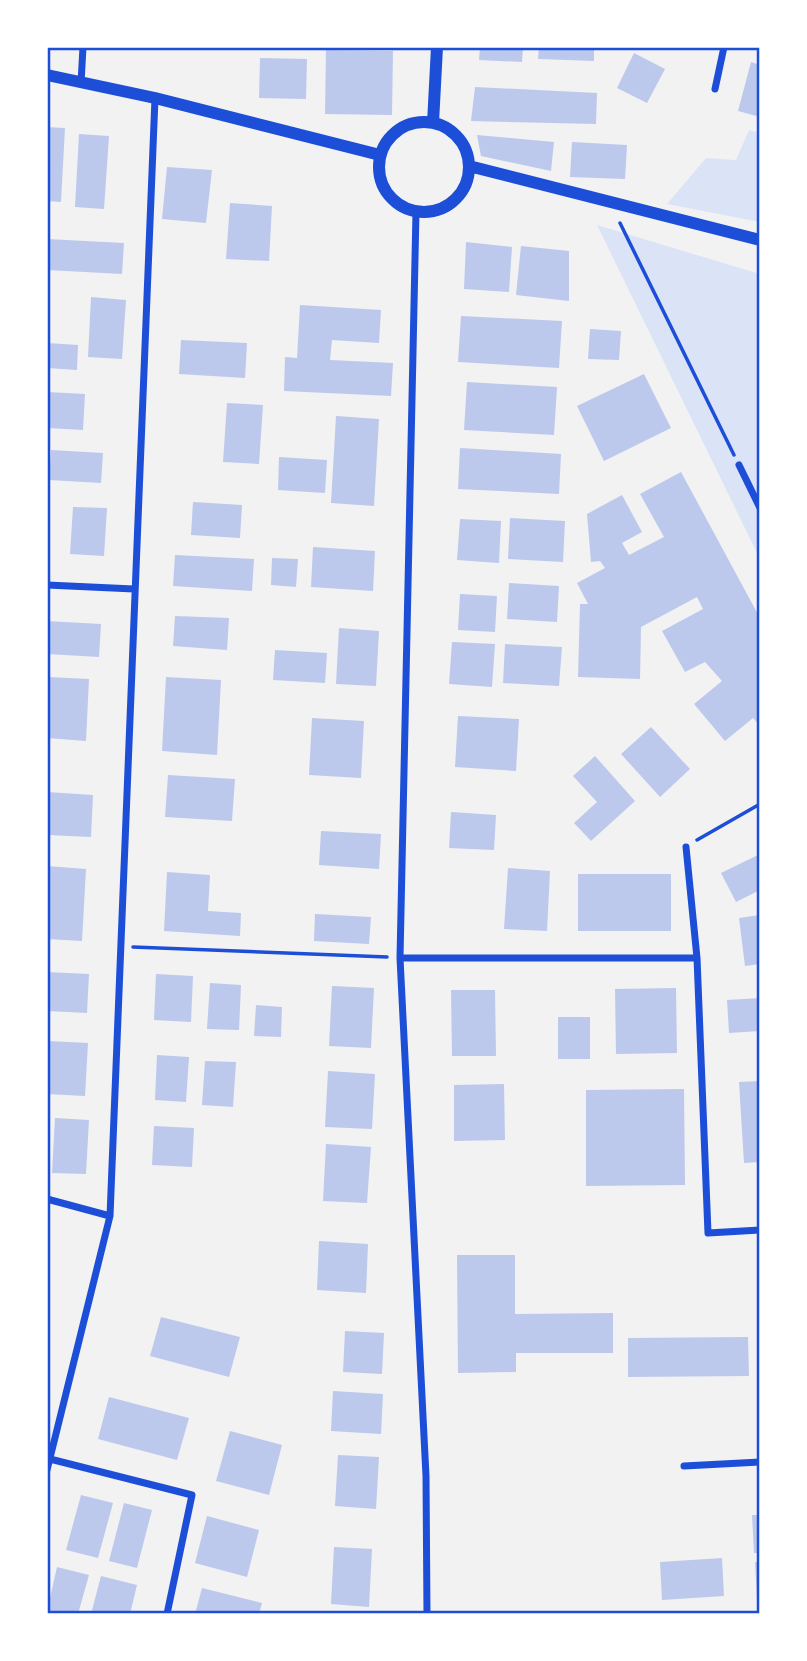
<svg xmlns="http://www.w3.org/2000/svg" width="807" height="1661" viewBox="0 0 807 1661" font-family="'Source Serif 4',serif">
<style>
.green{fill:#dbe4f7}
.building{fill:#bdc9ec}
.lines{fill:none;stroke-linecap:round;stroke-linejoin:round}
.path{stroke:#1d4ed8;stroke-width:3.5}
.minor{stroke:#1d4ed8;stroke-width:7}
.tertiary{stroke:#1d4ed8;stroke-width:12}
.neatline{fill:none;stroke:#1d4ed8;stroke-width:2.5}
</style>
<rect width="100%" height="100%" fill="#f2f2f2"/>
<path class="green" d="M749,130L760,133V222L667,204L706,158L736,160Z
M597,225L760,274V559Z"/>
<path class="building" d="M480,47H523L522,62L479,60Z
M539,47H594V61L538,59Z
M326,50L393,51L392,115L325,114Z
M634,53L665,69L647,103L617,88Z
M260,58L307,59L306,99L259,98Z
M751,62L760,65V117L738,111Z
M475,87L597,93L596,124L471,121Z
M47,127L65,128L61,202L47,201Z
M79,134L109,136L104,209L75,207Z
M477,135L554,142L551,171L481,156Z
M572,142L627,145L625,179L570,177Z
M167,167L212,170L206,223L162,219Z
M230,203L272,206L269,261L226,259Z
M47,239L124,243L122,274L47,270Z
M466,242L512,247L509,292L464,289Z
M521,246L569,251V301L516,295Z
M91,297L126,300L122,359L88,357Z
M300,305L381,310L379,343L332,340L330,360L393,363L391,396L284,391L285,357L297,358Z
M461,316L562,321L559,368L458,362Z
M590,329L621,331L619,360L588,359Z
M181,340L247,343L245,378L179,374Z
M47,343L78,345L77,370L47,368Z
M644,374L671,428L604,461L577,406Z
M467,382L557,387L554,435L464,430Z
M47,392L85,394L83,430L47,428Z
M227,403L263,405L259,464L223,462Z
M336,416L379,419L374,506L331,503Z
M460,448L561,454L559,494L458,489Z
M51,450L103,453L101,483L49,480Z
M279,457L327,460L325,493L278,490Z
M681,472L760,618V726L753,718L725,741L694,704L722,681L705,662L685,672L662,631L703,609L697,597L641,627L640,679L578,677L580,604H588L577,583L605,568L600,561L591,562L587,514L622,495L642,532L622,543L629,555L664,537L640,494Z
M193,502L242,505L240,538L191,535Z
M73,507L107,508L104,556L70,554Z
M510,518L565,521L563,562L508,559Z
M460,519L501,521L499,563L457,560Z
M313,547L375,551L373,591L311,587Z
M175,555L254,559L252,591L173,586Z
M272,558L298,559L296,587L271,585Z
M509,583L559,586L557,622L507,619Z
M460,594L497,596L495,632L458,630Z
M175,616L229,618L227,650L173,646Z
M47,621L101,624L99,657L47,654Z
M339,628L379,631L376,686L336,684Z
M452,642L495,644L492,687L449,684Z
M505,644L562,647L559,686L503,683Z
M275,650L327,653L325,683L273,680Z
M48,677L89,679L86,741L47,738Z
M166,677L221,680L217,755L162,751Z
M458,716L519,719L516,771L455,767Z
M312,718L364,721L361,778L309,775Z
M651,727L690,769L660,797L621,754Z
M595,756L635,801L591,841L574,823L597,802L573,776Z
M168,775L235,779L232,821L165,817Z
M47,792L93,795L91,837L47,835Z
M451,812L496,815L494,850L449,848Z
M321,831L381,834L379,869L319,865Z
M760,854V890L736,902L721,873Z
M47,866L86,869L82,941L47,939Z
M508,868L550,871L547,931L504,929Z
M167,872L210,875L208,911L241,913L240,936L164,931Z
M578,874H671V931H578Z
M315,914L371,917L369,944L314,941Z
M760,915V964L745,966L739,918Z
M47,972L89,974L87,1013L47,1011Z
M156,974L193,976L191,1022L154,1020Z
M210,983L241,985L239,1030L207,1029Z
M332,986L374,988L371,1048L329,1046Z
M676,988L677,1053L616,1054L615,989Z
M451,990H495L496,1056H452Z
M760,998V1031L729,1033L727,1000Z
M256,1005L282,1007L281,1037L254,1036Z
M558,1017H590V1059H558Z
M49,1041L88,1043L85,1096L47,1094Z
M157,1055L189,1057L186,1102L155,1100Z
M205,1061L236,1062L233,1107L202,1105Z
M328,1071L375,1074L372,1129L325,1127Z
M760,1081V1162L744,1163L739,1082Z
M504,1084L505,1140L454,1141V1085Z
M684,1089L685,1185L586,1186V1090Z
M55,1118L89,1120L86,1174L52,1173Z
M154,1126L194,1128L192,1167L152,1165Z
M326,1144L371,1147L367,1203L323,1201Z
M319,1241L368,1244L366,1293L317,1290Z
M457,1255H515V1314L613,1313V1353H516V1372L458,1373Z
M161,1317L240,1337L229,1377L150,1356Z
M345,1331L384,1333L382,1374L343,1372Z
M748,1337L749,1376L628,1377V1338Z
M333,1391L383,1394L381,1434L331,1431Z
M109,1397L189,1418L177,1460L98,1439Z
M230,1431L282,1445L269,1495L216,1481Z
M338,1455L379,1457L376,1509L335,1506Z
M81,1495L113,1503L98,1558L66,1550Z
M124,1503L152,1510L137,1568L109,1561Z
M752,1515H760V1553H754Z
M207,1516L259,1530L247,1577L195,1563Z
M334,1547L372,1549L369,1607L331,1604Z
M722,1558L724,1596L662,1600L660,1562Z
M755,1562H760V1599L757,1600Z
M57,1567L89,1575L78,1614L47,1611Z
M101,1576L137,1585L130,1614H91Z
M202,1588L262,1603L259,1614H195Z"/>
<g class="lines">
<path class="path" d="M620,223L734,455
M697,840L760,804
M133,947L387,957"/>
<path class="minor" d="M81,83L83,47
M715,89L724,47
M416,212L400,958L426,1476L427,1614
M739,465L760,508
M47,585L134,589
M686,847L697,958L708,1233L760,1230
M400,958H697
M47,1199L110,1216
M50,1459L192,1495L167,1614
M684,1466L760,1462
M47,1470L110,1216L155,98"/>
<path class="tertiary" d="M47,75L155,98L380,155
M379 167a45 45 0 1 1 90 0a45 45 0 1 1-90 0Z
M433,123L437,47
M469,166L760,240"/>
</g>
<rect width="807" height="1661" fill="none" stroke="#ffffff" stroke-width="98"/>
<rect x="49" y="49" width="709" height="1563" class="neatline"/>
</svg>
